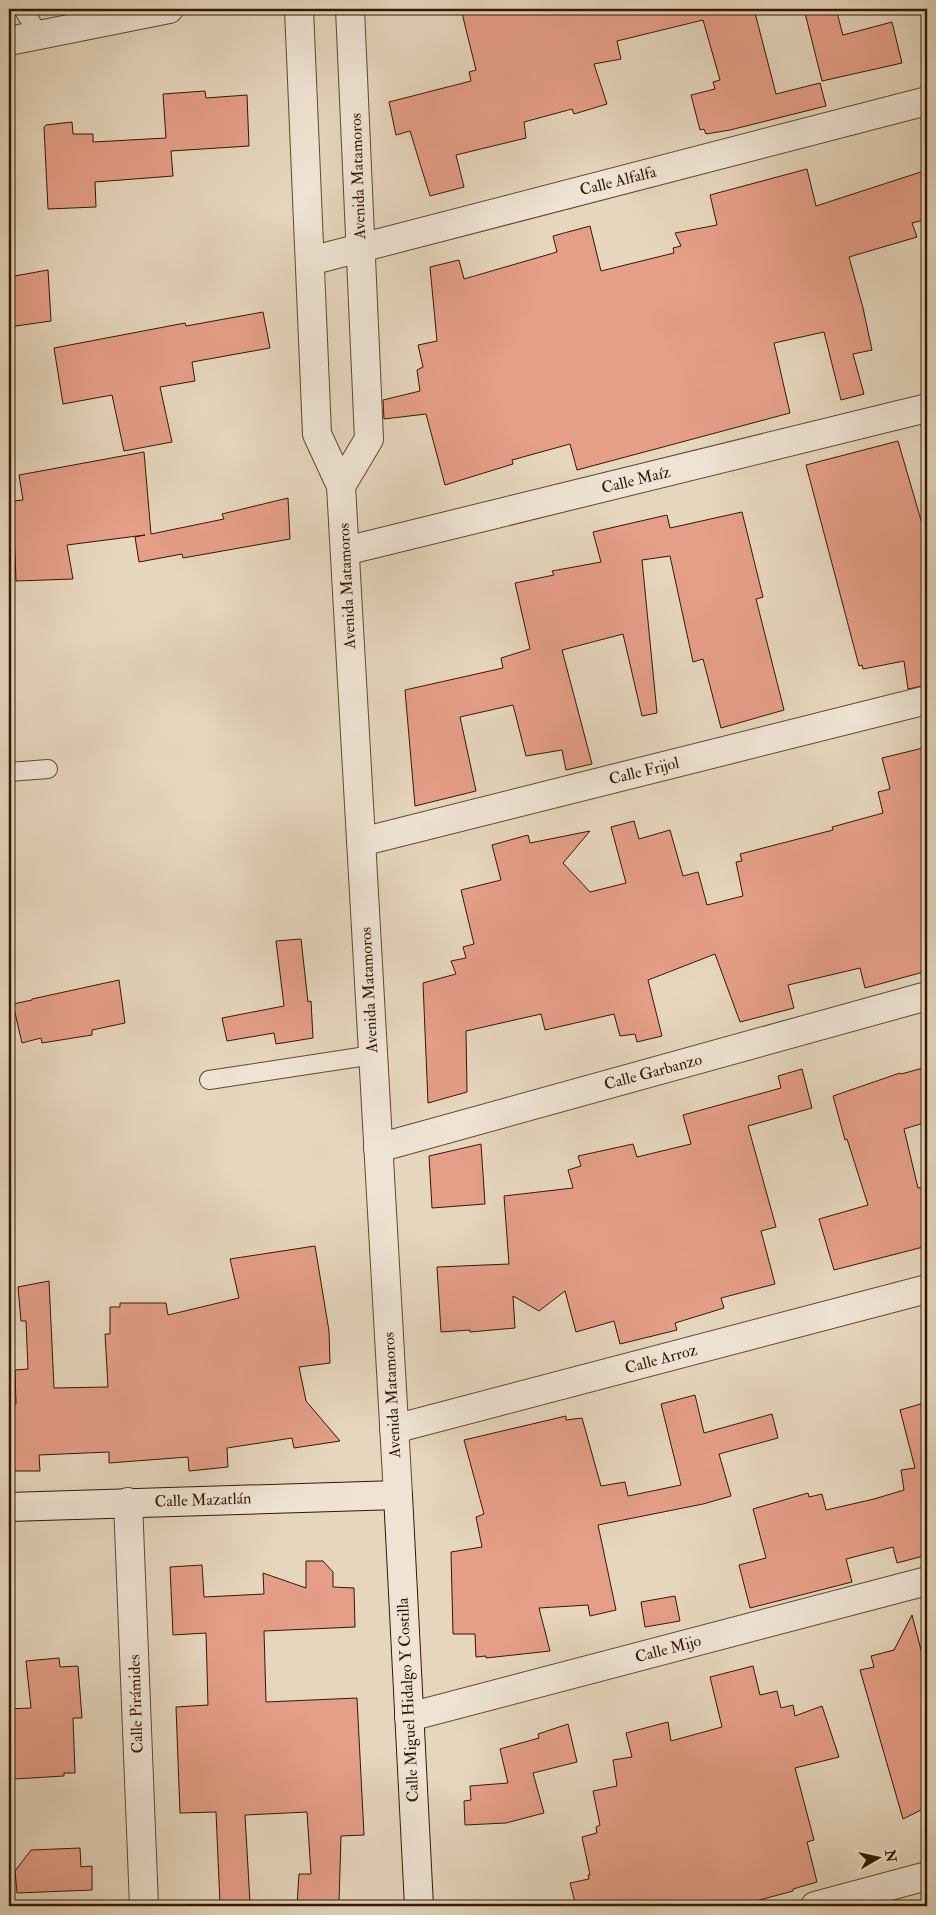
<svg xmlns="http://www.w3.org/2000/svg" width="936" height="1915" viewBox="0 0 936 1915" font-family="'IM FELL Double Pica',serif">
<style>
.building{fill:#e59e88;stroke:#351801}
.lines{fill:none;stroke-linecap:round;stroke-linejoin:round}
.service-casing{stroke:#614830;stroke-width:20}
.minor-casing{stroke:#614830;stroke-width:30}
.tertiary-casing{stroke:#614830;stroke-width:30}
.secondary-casing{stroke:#351801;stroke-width:30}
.service{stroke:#efe4d4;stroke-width:18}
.minor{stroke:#efe4d4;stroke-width:28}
.tertiary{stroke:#efe4d4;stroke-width:28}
.secondary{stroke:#efe4d4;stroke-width:28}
.labels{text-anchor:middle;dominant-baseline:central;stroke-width:4;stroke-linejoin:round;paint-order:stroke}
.street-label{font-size:16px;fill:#351801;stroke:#efe4d4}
</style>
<rect width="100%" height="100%" fill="#e6d6bd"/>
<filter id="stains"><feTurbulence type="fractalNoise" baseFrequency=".004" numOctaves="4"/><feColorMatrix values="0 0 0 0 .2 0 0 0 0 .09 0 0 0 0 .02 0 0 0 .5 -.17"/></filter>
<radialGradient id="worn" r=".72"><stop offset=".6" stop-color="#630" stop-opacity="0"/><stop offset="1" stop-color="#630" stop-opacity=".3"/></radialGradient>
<path class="building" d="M461,9H754L776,94L820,83L826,106L730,130L706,134L704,129L700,130L691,95L715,89L713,82L720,80L703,20L617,41L621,59L594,64L607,104L574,114L572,109L524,122L526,138L456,155L464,187L430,196L410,131L396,135L389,102L471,81L469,72L476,70Z
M804,9H836L843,35L892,22L902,63L822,81Z
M205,91L206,98L247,95L249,146L171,151L173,176L95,182L96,207L48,209L44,127L46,125L72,122L73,134H93V142L166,138L163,94Z
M807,169L816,206L927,170V219L912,223L917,237L849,257L863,308L872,350L853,354L864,394L841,400L824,332L774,343L790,413L577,470L570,444L512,460L513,464L445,485L426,414L384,419L383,400L420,391L417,370L423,367L418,345L437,341L430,267L459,260L464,279L557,252L553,236L590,226L601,271L674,253L673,248L681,246L675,233L717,225L710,195Z
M48,270L51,321L9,327V277Z
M263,312L270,348L192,362L195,381L160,387L172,442L124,451L112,395L63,404L54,348L185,323L186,326Z
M898,441L927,541V685L908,689L904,661L863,669L862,665L859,666L806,465Z
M144,452L151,534L224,519L222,514L288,498L290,539L183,558L182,554L139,562L135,537L145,535L67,545L73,579L16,581L13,501L23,500L19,475Z
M742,512L763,597L756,599L784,710L721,728L703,659L693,662L670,556L642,560L657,713L642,716L623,634L562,650L592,764L566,770L562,750L526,756L513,705L460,717L476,791L415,806L405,690L503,668L501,658L530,649L515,583L554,575L552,571L601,562L593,532L667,515L670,528Z
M927,747V971L865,988L860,968L788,985L794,1008L740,1022L715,954L648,980L662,1036L637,1042L635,1034L620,1036L614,1014L545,1030L541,1014L466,1031L467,1092L428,1103L423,983L456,974L451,961L466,958L463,947L474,944L461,890L501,880L492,845L528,835L530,843L590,831L563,863L590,892L626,883L611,827L634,821L639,839L670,830L683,876L698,872L707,905L743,896L736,862L742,861L740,854L833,830L832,827L883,813L878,792L890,789L882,758Z
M301,939L308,1002L311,1001L313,1038L276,1044L274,1033L227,1041L222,1018L284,1006L276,941Z
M119,980L125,1023L92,1030V1035L42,1043L41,1038L22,1043L13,1004L32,1000V999Z
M927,1067V1122L904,1129L918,1188L927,1186V1246L834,1270L819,1219L868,1205L847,1139L845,1140L833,1096L900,1073L901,1074Z
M802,1069L812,1108L748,1126L776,1227L761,1231L775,1284L721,1298L724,1308L675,1323L677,1330L620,1344L614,1321L576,1332L565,1291L539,1311L513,1296L515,1328L470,1332V1330L441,1332L437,1267L509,1264L504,1196L573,1188L568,1170L581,1166L578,1156L633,1144L637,1157L691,1144L683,1115L781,1088L778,1076Z
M481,1144L485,1204L432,1208L429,1156Z
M315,1246L329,1331L330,1363L299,1367L306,1401L340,1441L294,1448L292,1438L227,1448L228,1467L189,1471L188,1457L109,1463V1452L39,1455L40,1471H9V1414H14L13,1404H16L15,1370L28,1369L26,1321H21L18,1287L49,1281L54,1388L108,1387L105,1334H110V1307H120V1303H166L168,1315L239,1298L230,1259Z
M695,1395L704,1433L772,1414L778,1438L719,1454L731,1496L703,1504L598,1525L616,1610L590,1616L588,1605L539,1608L550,1651L486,1658V1656L476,1657L475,1634H453L451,1552L482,1547L476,1517L484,1514L464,1440L566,1416V1420L582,1418L601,1486L625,1482L628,1496L681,1485L661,1404Z
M927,1402V1555L897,1563L893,1547L846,1559L852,1582L750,1608L739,1565L766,1558L753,1509L808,1493L809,1497L822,1494L826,1510L874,1499L904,1490L901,1470L915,1468L900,1410Z
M306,1561H323L333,1572V1587L354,1588L355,1627L264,1631L266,1702L357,1698L364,1835L341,1836L339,1902L297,1905L299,1874H311L307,1812L245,1815L250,1903L220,1904L216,1812L180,1813L176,1707L208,1705L206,1633L173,1635L170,1567L202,1565L204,1597L264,1594L263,1573L306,1588Z
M675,1596L680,1621L645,1627L641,1602Z
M912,1615L927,1673V1807L903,1819L860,1670L874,1667L871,1656L894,1650Z
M59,1658L60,1667L78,1666L82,1718H73L75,1773H64V1776L14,1779L13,1765H9V1709L31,1708L26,1661Z
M753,1666L760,1695L777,1691L781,1708L793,1705L795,1716L822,1706L839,1757L795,1768L814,1840L807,1842L817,1882L793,1889V1891L737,1906H576L570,1883L589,1879L588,1875H590L582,1837L597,1833L596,1827L600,1825L593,1791L617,1786L613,1760L632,1757L626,1733L668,1722L671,1741L722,1727L710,1677Z
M568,1724L577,1762L533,1773L544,1813L506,1823L465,1825L464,1801L471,1800L470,1786L508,1783L500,1749L539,1738L538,1734Z
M80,1848L81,1867L92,1866V1890L17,1893L15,1871L31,1850Z"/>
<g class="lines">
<defs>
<path id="service" d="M23,9L39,35
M9,772L48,769
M209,1080L373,1055"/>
<path id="minor" d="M9,41L169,9
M310,261L927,101
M345,551L927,408
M361,842L927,700
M378,1148L927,996
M394,1429L927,1289
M128,1502L144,1906
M409,1717L927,1581
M815,1906L927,1876"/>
<path id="tertiary" d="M299,9L317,434L341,486L398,1495
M341,486L369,439L350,9"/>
<path id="secondary" d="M9,1507L398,1495L419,1906"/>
</defs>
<use href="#service" class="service-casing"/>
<use href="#minor" class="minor-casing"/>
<use href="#tertiary" class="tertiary-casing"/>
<use href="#secondary" class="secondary-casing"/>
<use href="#service" class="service"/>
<use href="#minor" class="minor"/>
<use href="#tertiary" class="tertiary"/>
<use href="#secondary" class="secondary"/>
</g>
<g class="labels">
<g class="street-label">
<text transform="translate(358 176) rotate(-92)">Avenida Matamoros</text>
<text transform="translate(618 181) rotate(-14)">Calle Alfalfa</text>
<text transform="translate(636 480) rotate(-14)">Calle Maíz</text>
<text transform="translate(347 586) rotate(-93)">Avenida Matamoros</text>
<text transform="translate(644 771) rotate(-14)">Calle Frijol</text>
<text transform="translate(369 990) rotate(-93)">Avenida Matamoros</text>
<text transform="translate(653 1072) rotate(-15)">Calle Garbanzo</text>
<text transform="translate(661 1359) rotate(-15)">Calle Arroz</text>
<text transform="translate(392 1395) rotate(-93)">Avenida Matamoros</text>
<text transform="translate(203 1500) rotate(-2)">Calle Mazatlán</text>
<text transform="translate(668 1649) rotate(-15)">Calle Mijo</text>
<text transform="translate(408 1700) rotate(-93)">Calle Miguel Hidalgo Y Costilla</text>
<text transform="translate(136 1704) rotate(-92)">Calle Pirámides</text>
</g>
</g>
<rect width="936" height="1915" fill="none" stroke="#e6d6bd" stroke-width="30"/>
<rect x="10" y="10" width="916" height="1895" fill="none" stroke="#351801" stroke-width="2.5"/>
<rect x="15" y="15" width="906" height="1885" fill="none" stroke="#351801"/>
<g transform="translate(878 1858) rotate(81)" stroke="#efe4d4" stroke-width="4" paint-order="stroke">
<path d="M0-4L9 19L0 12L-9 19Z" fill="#351801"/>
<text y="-8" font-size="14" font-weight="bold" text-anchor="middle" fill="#351801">N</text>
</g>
<rect width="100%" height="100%" filter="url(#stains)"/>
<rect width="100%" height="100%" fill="url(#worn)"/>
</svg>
